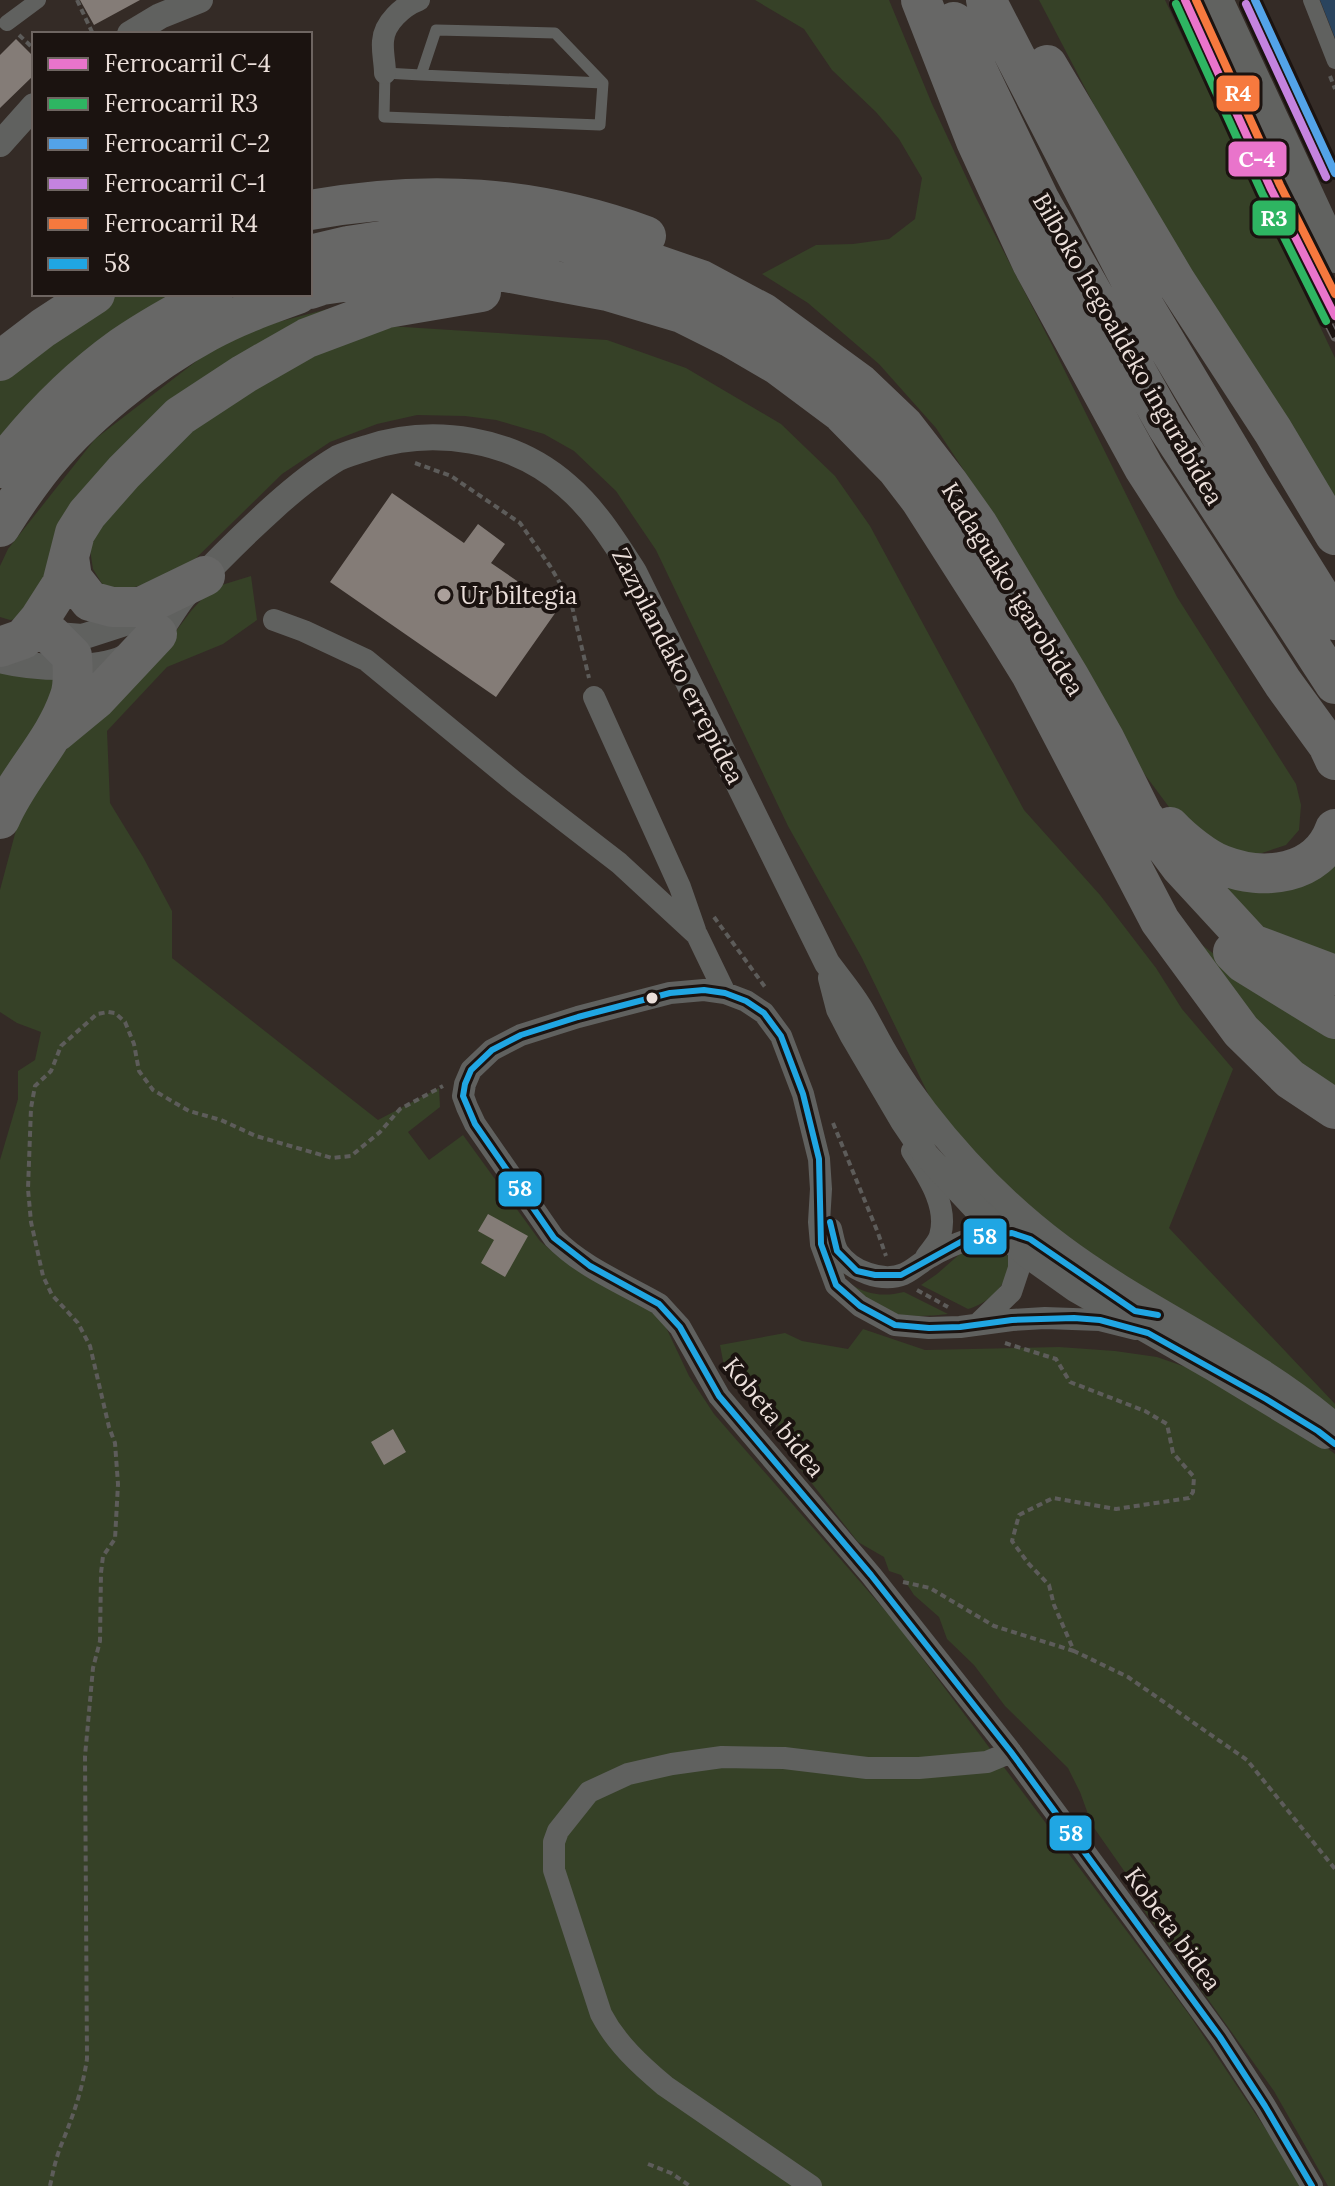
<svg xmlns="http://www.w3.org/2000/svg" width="1335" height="2186" viewBox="0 0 1335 2186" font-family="Lora,serif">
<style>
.green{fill:#364127}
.water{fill:#2a445e}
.building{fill:#847c77}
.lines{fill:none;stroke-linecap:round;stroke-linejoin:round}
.path{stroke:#5d5c5a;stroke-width:4;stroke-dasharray:6 4;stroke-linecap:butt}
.service{stroke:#60615f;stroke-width:11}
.pedestrian{stroke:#60615f;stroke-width:16}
.minor{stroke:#60615f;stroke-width:22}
.tertiary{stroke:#60615f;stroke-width:26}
.primary{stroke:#616260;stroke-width:34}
.motorway{stroke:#676766;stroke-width:40}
.rail-casing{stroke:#676362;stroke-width:9}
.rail{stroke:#1b1310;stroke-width:6;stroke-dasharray:18;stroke-linecap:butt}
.bus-1-casing{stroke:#1b1310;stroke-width:12}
.bus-1{stroke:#20a6e3;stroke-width:6}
.rail-1-casing{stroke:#1b1310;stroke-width:14}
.rail-2-casing{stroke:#1b1310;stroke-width:14}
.rail-3-casing{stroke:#1b1310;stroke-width:14}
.rail-4-casing{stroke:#1b1310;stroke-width:14}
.rail-5-casing{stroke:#1b1310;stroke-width:14}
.rail-1{stroke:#e974cb;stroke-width:8}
.rail-2{stroke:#2eb562;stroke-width:8}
.rail-3{stroke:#53a3e8;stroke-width:8}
.rail-4{stroke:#c483df;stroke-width:8}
.rail-5{stroke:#f6793e;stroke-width:8}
.poi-dot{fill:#aba09b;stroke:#1b1310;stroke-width:3}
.bus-dot{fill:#ebdfda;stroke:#1b1310;stroke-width:3}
.labels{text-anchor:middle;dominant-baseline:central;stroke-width:8;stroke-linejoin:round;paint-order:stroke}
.street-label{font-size:24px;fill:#ebdfda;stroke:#1b1310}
.poi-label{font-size:24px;fill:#ebdfda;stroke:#1b1310;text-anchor:start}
.line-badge{stroke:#1b1310;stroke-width:3}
.badge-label{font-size:22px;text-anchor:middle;font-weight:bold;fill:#fff}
</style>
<rect width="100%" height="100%" fill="#342b26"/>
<path class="green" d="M755,0H889L932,104L976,198L1052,345L1177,597L1296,784L1301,805L1299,830L1286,845L1262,853L1235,855L1203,841L1169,807L1134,760L996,519L936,428L879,364L808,303L762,274L816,245L853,244L889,239L915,219L922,178L899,139L876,112L832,70L804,29Z
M1039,0H1165L1335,358V502L1190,272L1094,105Z
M112,294H177L0,440V371Z
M366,299L272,341L50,566L20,619L10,620L0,617V566L8,549L95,439L220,343L278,322Z
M388,326L607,340L686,368L781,424L835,476L870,526L1024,810L1100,895L1156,968L1182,1009L1233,1069L1169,1228L1335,1404V1418L1060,1236L976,1158L937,1112L862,958L788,826L656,550L616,491L574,451L544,434L496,420L465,416L417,415L377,424L330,442L282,474L188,566L167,578L124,590L104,587L93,569L89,543L105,514L206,415L305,353Z
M251,576L257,620L223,644L167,667L107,731L110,803L143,857L172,911V958L378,1120L439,1088L440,1107L408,1132L429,1160L463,1135L540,1241L561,1259L647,1309L663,1321L689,1376L714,1414L896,1623L1188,2013L1269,2134L1300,2186H0V1160L18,1099V1071L35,1060L41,1032L17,1023L0,1012V890L20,815L51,767L83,730L164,647L191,611L212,588Z
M0,672L59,679L0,797Z
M1335,856V958L1263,929L1218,878Z
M1186,933L1218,957L1335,1035V1095L1258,1031Z
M993,1246H999L1007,1252C1014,1279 993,1302 968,1309L921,1285L937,1274L962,1252Z
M849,1283C867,1295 883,1297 904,1292L948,1314C922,1317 890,1319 866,1302C860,1297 854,1289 849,1283Z
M863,1329L925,1350L1059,1347L1115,1351L1157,1357L1197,1371L1300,1428L1335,1454V2186H1328L1274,2091L1143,1909L1134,1885L1092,1825L1080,1792L1068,1768L1005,1706L974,1665L947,1639L939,1617L914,1595L901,1575L889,1571L884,1557L858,1542L780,1443L778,1431L779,1415L762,1396L740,1391L724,1366L720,1345L785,1333L802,1341L848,1349Z"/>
<path class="water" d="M1320,0H1335V38Z"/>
<path class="building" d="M80,0H140L94,25Z
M16,39L34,57V75L0,108V55Z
M392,493L464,543L478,524L505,544L491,563L558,609L496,697L330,582Z
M488,1214L528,1236L505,1277L481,1263L494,1240L478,1231Z
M393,1429L406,1452L384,1465L371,1442Z"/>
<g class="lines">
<path class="path" d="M77,0L93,34
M19,35L34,49
M1330,76L1335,89
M415,463L451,476L520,523L550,566L571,602L589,678
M714,917L765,987
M833,1123L878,1233L886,1256
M917,1290L948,1307
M1005,1343L1056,1359L1070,1382L1145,1411L1167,1424L1173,1453L1194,1477L1193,1492L1189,1498L1116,1509L1053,1498L1019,1515L1012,1541L1028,1563L1049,1585L1054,1605L1074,1651L1128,1677L1247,1760L1335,1869
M903,1582L930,1588L994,1626L1074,1651
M648,2164L671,2173L690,2186
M50,2186C53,2172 56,2157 62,2143C74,2113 82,2091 87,2059L85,1756L93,1668L100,1641L101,1573L103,1556L115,1539L118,1484L115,1443L109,1427L90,1346L78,1323L52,1295L43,1276L31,1222L28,1189L31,1108L35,1086L51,1071L61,1046L97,1014L108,1012L115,1013L125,1022L134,1044L139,1071L153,1090L189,1111L221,1120L256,1136L332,1158L351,1156L380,1132L400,1109L443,1086"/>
<path class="service" d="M436,30L555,33L603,83L600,125L384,117L385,73L421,75Z
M421,75L603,83"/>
<path class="pedestrian" d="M1311,0L1335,61
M7,23L38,0"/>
<path class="minor" d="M385,73C385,63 382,52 383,41C384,23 403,6 419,0
M274,620L304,631L366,660L518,785L619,863L697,935L725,993
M594,697L680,887L695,930
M912,1151C927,1175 949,1206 940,1236C938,1243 930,1251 926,1257
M972,1185L1002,1216L1019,1248V1268L1011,1292L978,1324
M831,1229C833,1236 834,1246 838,1252C851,1271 882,1283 904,1274C913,1270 921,1262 930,1257C950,1245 987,1230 1011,1233C1027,1235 1041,1247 1054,1256
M1136,1329L1100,1320L1045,1318L1012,1320L960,1327L929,1328L895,1325L860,1306L836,1285L821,1244L819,1222L821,1189L819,1159L803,1094L781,1036L764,1013L746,1001L725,993L704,990L670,993L578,1017L521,1035L492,1050L471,1070L465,1084L463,1096L467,1107L475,1124L554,1238C582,1267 624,1284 659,1304L680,1327L719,1396L871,1575L1011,1752L1135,1920L1220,2037L1265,2106L1312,2186
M811,2186L665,2086C640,2065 616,2043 601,2014L554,1870V1842L558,1831L589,1792L628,1774L672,1764L722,1757L784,1758L867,1768H919L987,1762L1011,1752"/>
<path class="tertiary" d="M130,34L160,16L200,0
M0,144L34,106
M45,634L82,637L147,616
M0,660C30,668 98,672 126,657C137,650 152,641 160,631C168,620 175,607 184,596C213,565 244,534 275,506C294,489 316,471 338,458C347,454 357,451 367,448C433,426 513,438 567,486C595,510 614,541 634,572L827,963C838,978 850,992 859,1007C870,1025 878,1043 889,1060C933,1130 994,1197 1061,1247C1149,1313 1252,1354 1335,1426
M831,978L839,1009L853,1036L903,1121L926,1155L982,1215L1026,1254L1075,1289L1211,1367L1325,1436"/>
<path class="primary" d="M1216,0L1335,256"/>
<path class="motorway" d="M921,0L976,141L1032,263L1144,468L1283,683L1328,745L1335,760
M986,0L1145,308L1250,484L1335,620
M954,22L1039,199L1167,426L1335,684
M1047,65L1176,282L1273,431L1335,535
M310,210C428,189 533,195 646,236
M310,255L348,246L407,237L509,234L564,242L637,258L701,280L763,313L860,384L904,426L949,484L978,525L1070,678L1104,738L1143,816L1181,867L1252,944L1335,975
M310,289L322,285L384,276L445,271H500L608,291L682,313L730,337L778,365L841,412L897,469L920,499L1005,632L1031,674L1160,921L1241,1031L1290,1079L1335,1109
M0,361L43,328L95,294
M0,468C34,423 76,380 122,347C151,327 182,310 213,294
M0,527C12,508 25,489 38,472C80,418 148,364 207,332C236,316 267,305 298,294
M69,557L72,578L90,601L112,607H141L205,576
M0,647L23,639L39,620L62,584L75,533L87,514L124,472L180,416L244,374L307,338L387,308L481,292
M56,732L96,699L157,634
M0,819C18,776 54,743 69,699C74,687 73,669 72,656L51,635
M1170,827C1182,840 1206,859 1222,865C1263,881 1318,876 1335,829
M1233,952L1244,963L1335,1019"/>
<defs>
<path id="rail" d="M1174,0L1262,191L1335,337"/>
</defs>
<use href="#rail" class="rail-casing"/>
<use href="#rail" class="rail"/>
<defs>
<path id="bus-1" d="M830,1222L837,1251L857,1271L875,1275H901L966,1239L1012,1233L1030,1239L1135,1311L1158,1315
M1312,2186L1265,2106L1220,2037L1011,1752L871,1575L719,1396L680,1327L659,1304L590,1266L554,1238L475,1124L463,1096L465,1084L471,1070L492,1050L521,1035L578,1017L670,993L704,990L725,993L746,1001L764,1013L781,1036L803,1094L819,1159L821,1244L836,1285L860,1306L895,1325L929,1328L960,1327L1012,1320L1074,1318L1100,1320L1148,1333L1266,1399L1318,1431L1335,1444"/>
</defs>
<use href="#bus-1" class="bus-1-casing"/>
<use href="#bus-1" class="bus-1"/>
<defs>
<path id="rail-1" d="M1185,0L1271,189L1335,316"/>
<path id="rail-2" d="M1176,4L1262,193L1326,321"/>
<path id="rail-3" d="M1255,0L1335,173"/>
<path id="rail-4" d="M1246,4L1326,177"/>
<path id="rail-5" d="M1196,0L1280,185L1335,294"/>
</defs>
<use href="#rail-1" class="rail-1-casing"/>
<use href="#rail-2" class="rail-2-casing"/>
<use href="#rail-3" class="rail-3-casing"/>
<use href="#rail-4" class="rail-4-casing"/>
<use href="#rail-5" class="rail-5-casing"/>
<use href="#rail-1" class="rail-1"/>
<use href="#rail-2" class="rail-2"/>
<use href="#rail-3" class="rail-3"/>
<use href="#rail-4" class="rail-4"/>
<use href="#rail-5" class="rail-5"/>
</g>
<circle class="poi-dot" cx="444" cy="595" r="8"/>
<circle class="bus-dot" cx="652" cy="998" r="7"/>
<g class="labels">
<g class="street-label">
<text transform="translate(1128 349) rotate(60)">Bilboko hegoaldeko ingurabidea</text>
<text transform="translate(1013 589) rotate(58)">Kadaguako igarobidea</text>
<text transform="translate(678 666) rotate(63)">Zazpilandako errepidea</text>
<text transform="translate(774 1417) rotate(51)">Kobeta bidea</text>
<text transform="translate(1173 1929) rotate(54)">Kobeta bidea</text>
</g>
<g class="poi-label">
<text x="460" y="595">Ur biltegia</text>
</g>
</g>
<g class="line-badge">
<rect x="1215" y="74" width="46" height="39" rx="8" fill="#f6793e"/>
<rect x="1227" y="140" width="61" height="38" rx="8" fill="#e974cb"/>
<rect x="1251" y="199" width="46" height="38" rx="8" fill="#2eb562"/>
<rect x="497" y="1170" width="46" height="38" rx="8" fill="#20a6e3"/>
<rect x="962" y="1217" width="46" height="39" rx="8" fill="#20a6e3"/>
<rect x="1048" y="1814" width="45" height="38" rx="8" fill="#20a6e3"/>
</g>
<g class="badge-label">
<text x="1238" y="101">R4</text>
<text x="1257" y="167">C-4</text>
<text x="1274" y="226">R3</text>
<text x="520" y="1196">58</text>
<text x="985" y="1244">58</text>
<text x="1071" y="1841">58</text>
</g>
<rect x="32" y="32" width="280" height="264" fill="#1b1310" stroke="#6e6561" stroke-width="2"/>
<rect x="48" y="58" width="40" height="12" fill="#e974cb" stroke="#6e6561" stroke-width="2"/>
<text x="104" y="72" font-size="24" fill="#ebdfda">Ferrocarril C-4</text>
<rect x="48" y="98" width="40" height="12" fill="#2eb562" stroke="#6e6561" stroke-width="2"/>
<text x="104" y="112" font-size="24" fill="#ebdfda">Ferrocarril R3</text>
<rect x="48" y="138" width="40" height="12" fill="#53a3e8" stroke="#6e6561" stroke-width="2"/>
<text x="104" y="152" font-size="24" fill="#ebdfda">Ferrocarril C-2</text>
<rect x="48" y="178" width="40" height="12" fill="#c483df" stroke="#6e6561" stroke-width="2"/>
<text x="104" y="192" font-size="24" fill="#ebdfda">Ferrocarril C-1</text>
<rect x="48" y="218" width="40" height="12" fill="#f6793e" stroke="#6e6561" stroke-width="2"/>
<text x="104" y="232" font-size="24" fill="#ebdfda">Ferrocarril R4</text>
<rect x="48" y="258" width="40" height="12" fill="#20a6e3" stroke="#6e6561" stroke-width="2"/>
<text x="104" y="272" font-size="24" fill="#ebdfda">58</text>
</svg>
